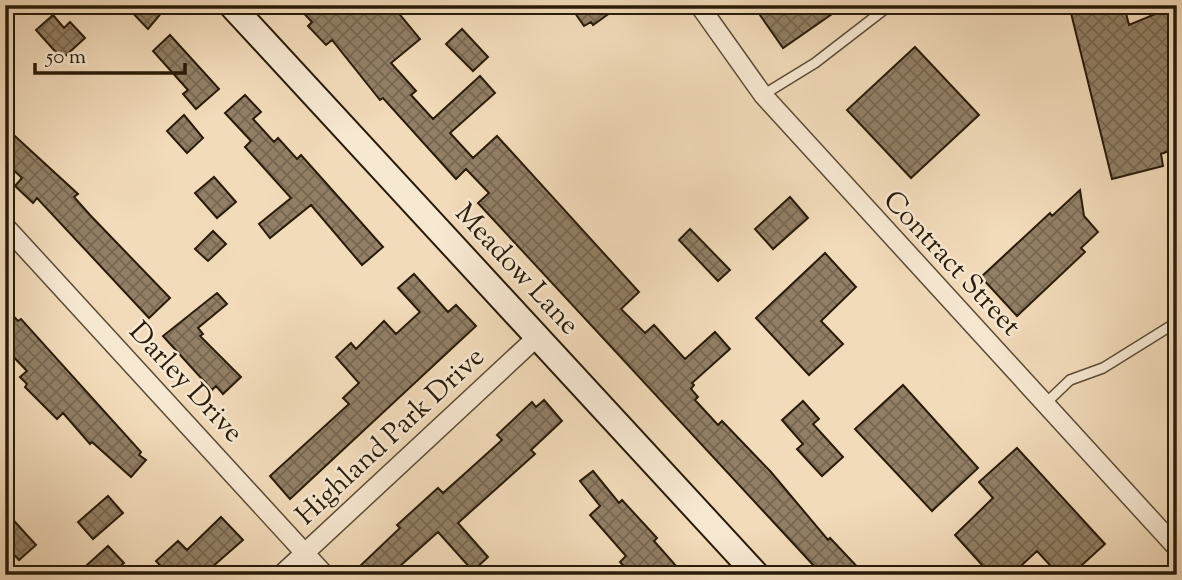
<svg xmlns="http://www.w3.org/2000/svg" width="1182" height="580" viewBox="0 0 1182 580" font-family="'Sorts Mill Goudy',serif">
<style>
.building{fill:url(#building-cross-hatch);stroke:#291b08;stroke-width:2}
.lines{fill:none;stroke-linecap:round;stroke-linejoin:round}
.lane-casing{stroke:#5b4b34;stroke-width:12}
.street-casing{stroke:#5b4b34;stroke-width:21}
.secondary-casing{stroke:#291b08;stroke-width:28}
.lane{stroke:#f7e8d2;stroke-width:9}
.street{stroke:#f7e8d2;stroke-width:18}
.secondary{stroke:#f7e8d2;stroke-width:24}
.labels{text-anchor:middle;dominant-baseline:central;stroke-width:5;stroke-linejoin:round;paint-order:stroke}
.street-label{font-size:28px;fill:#291b08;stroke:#f7e8d2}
</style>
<defs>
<pattern id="building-cross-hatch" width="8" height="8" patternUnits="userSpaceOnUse" patternTransform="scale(1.75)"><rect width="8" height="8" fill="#927f65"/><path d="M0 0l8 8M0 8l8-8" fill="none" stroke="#776751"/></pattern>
</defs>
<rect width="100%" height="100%" fill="#f2dbba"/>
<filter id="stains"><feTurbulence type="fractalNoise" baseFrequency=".00286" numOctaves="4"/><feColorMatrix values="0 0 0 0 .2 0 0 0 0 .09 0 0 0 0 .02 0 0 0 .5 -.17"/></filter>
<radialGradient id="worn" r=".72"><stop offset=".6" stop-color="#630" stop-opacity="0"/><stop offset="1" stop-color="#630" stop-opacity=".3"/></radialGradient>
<path class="building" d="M125,5H168L148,29Z
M296,5H392L420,39L391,63L416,91L411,95L433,119L480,76L495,93L450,133L473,158L497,136L639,292L621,309L645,333L654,325L685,359L715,332L730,349L692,383L694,385L691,389L698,397L695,400L718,425L722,421L771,472L828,540L830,538L865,575H805L815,567L478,203L489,193L466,169L456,179L383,98L380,100L332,40L326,45L308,26L312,22Z
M579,5H621L593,25L591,22L584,26L575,13L582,9Z
M753,5H845L783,48Z
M1069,5H1124L1129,25L1177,5V148L1161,154L1163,166L1112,179Z
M53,15L64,28L70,22L85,38L62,59L36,30Z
M462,29L488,57L473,71L446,44Z
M170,35L219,89L196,109L183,94L188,90L153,51Z
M915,47L979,115L911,178L847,110Z
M245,95L261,112L253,119L274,142L278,138L297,159L301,155L383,247L362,265L311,205L270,238L259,224L291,198L245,147L251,141L225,113Z
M184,115L203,138L187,153L167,131Z
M5,127L78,194L74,197L90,215L170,298L149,318L37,198L33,203L15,186L22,178L5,162Z
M214,177L236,202L217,218L195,193Z
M1080,190L1084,216L1098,232L1081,248L1085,252L1017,316L981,277L1050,213L1052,216Z
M790,197L808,218L773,249L755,229Z
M690,229L730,270L718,281L679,240Z
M213,231L226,244L208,261L195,249Z
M825,253L856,287L821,321L843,344L809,375L756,318Z
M414,274L448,312L456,305L476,326L290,499L270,476L349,404L343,398L359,383L336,357L351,343L356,349L384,321L396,334L420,312L398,288Z
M217,293L227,304L198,328L203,334L200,336L241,377L223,394L216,386L212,390L163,336Z
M5,307L18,321L21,319L141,452L139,455L146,460L131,477L92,442L90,444L63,413L57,419L25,387L27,384L20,377L27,371L5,348Z
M903,385L978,468L932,511L855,429Z
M544,400L562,421L531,450L535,454L458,523L488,557L473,571L438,532L390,575H368L360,566L400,528L397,525L438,488L443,493L471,468L502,440L497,435L532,402L536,407Z
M803,401L819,419L813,424L843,457L822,476L797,449L803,444L782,420Z
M1017,448L1105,544L1071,575H1059L1037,551L1011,575H991L955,535L993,498L979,482Z
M593,471L619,503L622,500L657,538L654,541L684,575H632L620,562L626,556L590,515L600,506L580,481Z
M108,496L123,513L93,539L78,522Z
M5,511L36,545L19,560L5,545Z
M221,517L243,540L203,575H169L156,561L178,541L187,550Z
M108,546L124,563L111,575H76Z"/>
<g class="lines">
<defs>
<path id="lane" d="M763,95L815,63L885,9
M1045,404L1070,380L1103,368L1177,322"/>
<path id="street" d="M699,5L763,95L1177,548
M5,226L325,575
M281,575L537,337"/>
<path id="secondary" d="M231,5L757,575"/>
</defs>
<use href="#lane" class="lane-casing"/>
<use href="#street" class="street-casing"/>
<use href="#secondary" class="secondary-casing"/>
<use href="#lane" class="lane"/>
<use href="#street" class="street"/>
<use href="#secondary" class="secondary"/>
</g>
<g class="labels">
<g class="street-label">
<text transform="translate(951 264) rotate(47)">Contract Street</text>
<text transform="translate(516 270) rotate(47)">Meadow Lane</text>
<text transform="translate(185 383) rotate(47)">Darley Drive</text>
<text transform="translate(391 437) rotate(-43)">Highland Park Drive</text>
</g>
</g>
<rect width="1182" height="580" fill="none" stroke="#f2dbba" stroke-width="28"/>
<rect x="7" y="7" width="1168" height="566" fill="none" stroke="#291b08" stroke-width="3.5"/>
<rect x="14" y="14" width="1154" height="552" fill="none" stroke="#291b08" stroke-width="2"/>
<path d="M35 63v10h150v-10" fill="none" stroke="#291b08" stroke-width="3.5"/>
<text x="46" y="63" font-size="21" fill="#291b08" stroke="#f7e8d2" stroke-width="5" paint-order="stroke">50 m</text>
<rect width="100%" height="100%" filter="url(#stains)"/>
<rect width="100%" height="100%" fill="url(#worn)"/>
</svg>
